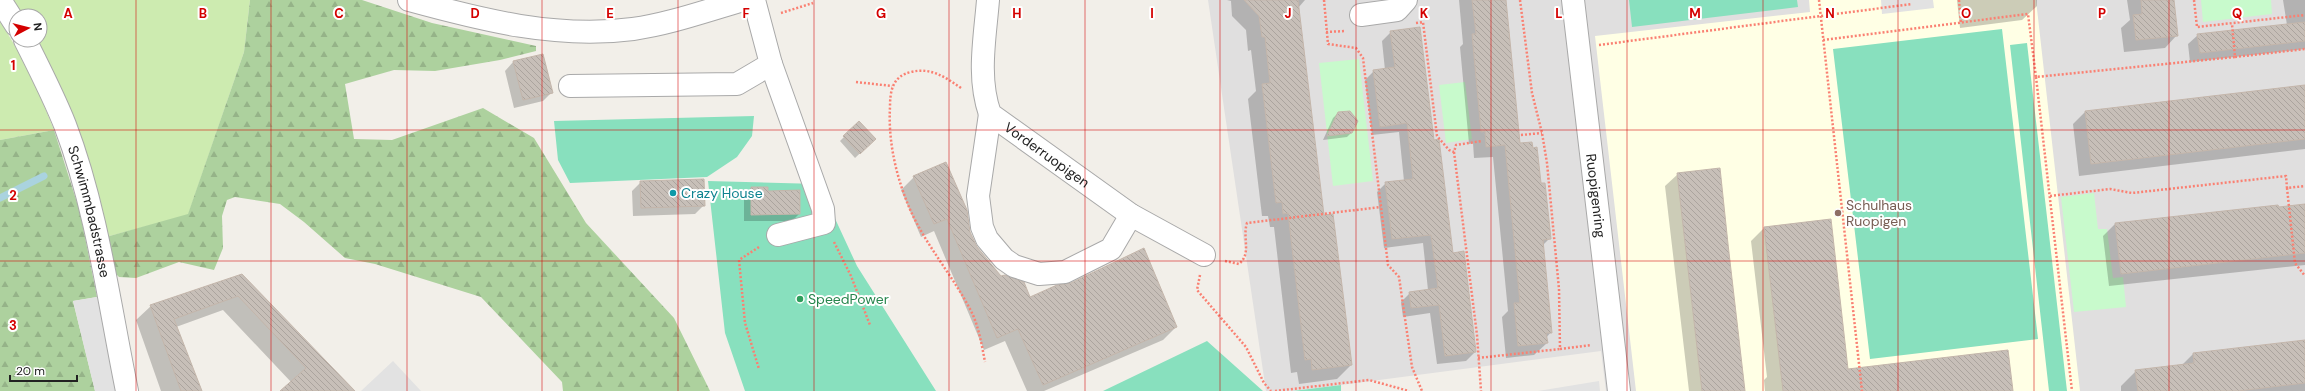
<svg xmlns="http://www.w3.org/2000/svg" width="2305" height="391" viewBox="0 0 2305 391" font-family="'DM Sans',sans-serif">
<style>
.residential{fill:#e0dfdf}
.education{fill:#ffffe5}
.grass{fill:#cdebb0}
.forest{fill:url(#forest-firs)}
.park{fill:#c8facc}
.pitch{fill:#88e0be}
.parking{fill:#e2e2e2}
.shadow{fill:#0003}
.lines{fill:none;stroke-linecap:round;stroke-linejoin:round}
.stream{stroke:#aad3df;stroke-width:7}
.building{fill:url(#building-back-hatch);stroke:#c4b6ab}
.minor-casing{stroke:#a9a9a9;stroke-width:24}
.path{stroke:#fa8072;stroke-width:2.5;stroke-dasharray:2 2;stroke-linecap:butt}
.minor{stroke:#fff;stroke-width:22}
.grid{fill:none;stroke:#d40000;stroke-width:1;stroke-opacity:0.55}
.culture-dot{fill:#0f9aa8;stroke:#fff;stroke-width:1.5}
.education-dot{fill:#8d6e63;stroke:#fff;stroke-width:1.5}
.leisure-dot{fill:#2e9e5b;stroke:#fff;stroke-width:1.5}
.labels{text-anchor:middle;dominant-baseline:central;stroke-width:4;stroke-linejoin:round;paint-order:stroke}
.street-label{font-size:14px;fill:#222;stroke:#fff}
.culture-label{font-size:14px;fill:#0d838f;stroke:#fff;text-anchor:start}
.education-label{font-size:14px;fill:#785e54;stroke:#fff;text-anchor:start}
.leisure-label{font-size:14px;fill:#27864d;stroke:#fff;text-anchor:start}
.grid-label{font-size:13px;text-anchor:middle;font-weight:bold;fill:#d40000;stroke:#fff;stroke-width:4;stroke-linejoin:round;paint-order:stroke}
</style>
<defs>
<pattern id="forest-firs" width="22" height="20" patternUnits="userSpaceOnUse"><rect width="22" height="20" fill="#add19e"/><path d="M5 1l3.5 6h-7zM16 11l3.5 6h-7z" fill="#95b388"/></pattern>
<pattern id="building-back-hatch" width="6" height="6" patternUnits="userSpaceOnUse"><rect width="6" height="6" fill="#c7bfb8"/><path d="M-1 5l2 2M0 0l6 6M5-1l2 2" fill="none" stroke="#aba49e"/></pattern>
</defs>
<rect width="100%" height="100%" fill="#f2efe9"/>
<path class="residential" d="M1208,0H2305V391H1606L1601,351L1341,385L1293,391H1266Z"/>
<path class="education" d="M1809,0H2036L2080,391H1636L1595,36L1810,12Z"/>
<path class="grass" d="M12,0H250L244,52L188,215L106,237L36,40H40V16H22Z
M0,21L29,69L54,130L0,140Z"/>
<path class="forest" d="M250,0H362L432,23L536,46V51L500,60L435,71L394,70L345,84L354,139L392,140L483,108L534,138L586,223L674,318L710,391H563L562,382L481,297L375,264L345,258L304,222L280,204L235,197L227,200L222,216L223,248L214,270L179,262L136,278L119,277L115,273L106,237L188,214L244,52Z
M54,130L80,212L97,297L73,301L95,391H0V140Z"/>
<path class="park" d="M2201,0H2271L2272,14L2203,22Z
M1359,59L1373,181L1333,186L1319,63Z
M1465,82L1472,139L1446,143L1439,85Z
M2094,193L2098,229H2107L2113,278L2123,277L2126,307L2074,312L2061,197Z"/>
<path class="pitch" d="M1629,0H1797L1798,7L1632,27Z
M2002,29L2038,339L1870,359L1833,49Z
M2027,43L2067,391H2049L2010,45Z
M754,116L752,136L737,157L707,177L570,183L558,160L554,121Z
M708,181L819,184L857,266L936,391H745L725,333Z
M1207,341L1263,391H1103Z
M1341,385V391H1293Z"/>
<path class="parking" d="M1881,0H1933L1934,8L1882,14Z
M97,297L117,391H95L73,301Z
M393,361L421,391H361Z
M1599,381L1600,391H1538Z"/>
<path class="shadow" d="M1227,0H1305L1298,8L1323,216L1351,365L1337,379L1299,384L1297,372L1291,373L1274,227H1270L1268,216H1262L1248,99L1256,91L1251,50L1248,51L1246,30L1232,16L1231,1Z
M1459,0H1505L1520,144L1540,184L1550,238L1542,246L1551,332L1546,338L1547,343L1534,355L1506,358L1502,317L1508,311L1493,157L1474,158L1473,143L1469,144L1460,47L1463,44Z
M1957,0H2037V6L2022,20L1960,28Z
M2127,0H2173L2177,35L2165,48L2124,52L2121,28L2130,20Z
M2283,0H2305V49L2190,62L2188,44L2198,35L2287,25Z
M1391,32L1433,141L1452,254L1475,352L1466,361L1437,364L1430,313L1403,317L1401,302L1410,293L1428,290L1423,243L1384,248L1377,192L1386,183L1404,181L1399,132L1372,135L1365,80L1374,71L1385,70L1382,41Z
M513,62L552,92L543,101L514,108L505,71Z
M2305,86V149L2079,176L2073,124L2085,112Z
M1338,113L1351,133L1347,137L1323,140L1333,118Z
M859,122L875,139L855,158L840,141Z
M1678,174L1744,391H1689L1665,186Z
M914,177L969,232L976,247L1001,277L1030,298L1176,327L1163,340L1044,391H1027L1005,341L984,350L934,231L921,237L901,190Z
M641,182L704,205L695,214L633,216L632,191Z
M751,188L767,192L799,214L792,221H744V196Z
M2305,205V265L2109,286L2103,236L2115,224Z
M1764,228L1847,370L2012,391H1765L1764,380L1767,377L1751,241Z
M242,275L339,391H281L291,382L223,310L176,327L201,391H161L136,320L151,306Z
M2305,341V391H2121V386L2136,371L2182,365L2193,354Z"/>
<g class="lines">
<path class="stream" d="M0,198L44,176"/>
</g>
<path class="building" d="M1244,0H1298L1324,215L1333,214L1352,365L1312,370L1311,359L1305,360L1288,213L1283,214L1282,202L1276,203L1262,84L1270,83L1265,37H1262L1259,16Z
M1472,0H1506L1520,143L1532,142L1533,148L1537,147L1541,183H1545L1551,239L1543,240L1552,333H1546L1548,343L1518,346L1514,303H1520L1505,145L1486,147L1485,131L1481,132L1472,34H1476Z
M2141,0H2174L2178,36L2136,40L2133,15L2142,14Z
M2305,22V41L2200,53L2197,34Z
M1420,27L1434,140L1439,139L1453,253L1464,251L1476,352L1445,356L1439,305L1411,308L1409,292L1438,288L1431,235L1392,239L1385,182L1413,179L1407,123L1380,127L1373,70L1395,67L1390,31Z
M543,54L553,93L523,100L513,61Z
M2305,85V139L2091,164L2085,111Z
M1350,111L1358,121L1352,133L1327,136L1338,112Z
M859,121L876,139L860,154L843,136Z
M946,162L967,210L970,232L977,247L1001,276L1005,275L1024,282L1030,297L1057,285L1071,283L1144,248L1177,327L1043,385L1018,329L997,338L947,219L934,224L913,176Z
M1720,168L1728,244L1745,391H1702L1677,173Z
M704,179L705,206L641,208L640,181Z
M751,187H768V191L800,190V214L751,215Z
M2305,204V253L2121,274L2115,223L2278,205L2279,207Z
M1831,219L1848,369L2008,350L2013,391H1783L1764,227Z
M242,274L355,391H280L306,368L238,296L174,319L202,391H181L150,305Z
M2305,340V383L2238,391H2138L2135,370L2194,363L2193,353Z"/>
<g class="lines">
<defs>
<g id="minor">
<path d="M0,0L16,25"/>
<path d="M409,0C482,20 556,39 633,29C670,24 708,10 744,0"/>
<path id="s1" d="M988,0C985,38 977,77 990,114L1131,215L1204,255"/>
<path id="s2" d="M1573,0L1619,391"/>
<path d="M1361,15L1397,10L1406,0"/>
<path id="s3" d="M25,40C39,68 53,95 65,125C97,209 109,303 127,391"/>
<path d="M771,64L823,209L824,223L778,235"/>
<path d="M570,86L737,84L771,64L754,0"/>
<path d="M990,114L978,196L982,227L987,239L1004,259L1014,266L1039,274L1065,272L1111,249L1131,215"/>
</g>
</defs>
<use href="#minor" class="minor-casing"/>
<path class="path" d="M1324,0L1328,44L1356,48L1363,58L1388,265L1399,277L1412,367L1422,391
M1520,0L1532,93L1542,133L1547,163L1559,289L1560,349L1591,345
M1819,0L1862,391
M1959,0L1961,23
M2194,0L2197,27L2305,15
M781,13L813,3
M1416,23L1423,22L1437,136L1449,150L1454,152L1456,145L1482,141
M1326,32L1346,31
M1823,40L2028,14L2036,77L2235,57L2232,24
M1599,45L1912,4
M2235,57L2305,49
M2036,77L2072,391
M856,82L892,86
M961,88C945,77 931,67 911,72C893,76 890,90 890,107C888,141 896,176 909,207C925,245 955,278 973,315C979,329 982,346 985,362
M1521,135L1542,133
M1454,152L1477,335L1481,391
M2287,188L2295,263L2305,276
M2050,196L2110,189L2132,193L2286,176L2287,188L2305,186
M834,242L851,276L870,325
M759,247L739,260L745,323L759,369
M1225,261L1239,264C1252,253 1242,238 1247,223L1381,207
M1200,275L1197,290L1246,347L1264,383L1271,391
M1478,358L1560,349
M1275,391L1369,380L1409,391"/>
<use href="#minor" class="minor"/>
</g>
<path class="grid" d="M136,0V391M271,0V391M407,0V391M542,0V391M678,0V391M814,0V391M949,0V391M1085,0V391M1220,0V391M1356,0V391M1491,0V391M1627,0V391M1763,0V391M1898,0V391M2034,0V391M2169,0V391M0,130H2305M0,261H2305"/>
<circle class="culture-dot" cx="673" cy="193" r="4"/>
<circle class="education-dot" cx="1838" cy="213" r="4"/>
<circle class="leisure-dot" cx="800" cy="299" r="4"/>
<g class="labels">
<g class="street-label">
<text stroke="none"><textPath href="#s1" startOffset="185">Vorderruopigen</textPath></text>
<text stroke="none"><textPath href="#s2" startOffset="197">Ruopigenring</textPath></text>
<text stroke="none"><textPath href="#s3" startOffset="184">Schwimmbadstrasse</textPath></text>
</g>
<g class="culture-label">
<text x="681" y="193">Crazy House</text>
</g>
<g class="education-label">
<text x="1846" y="205">Schulhaus<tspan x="1846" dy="16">Ruopigen</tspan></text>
</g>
<g class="leisure-label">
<text x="808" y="299">SpeedPower</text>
</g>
</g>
<g class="grid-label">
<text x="68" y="18">A</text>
<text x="203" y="18">B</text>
<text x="339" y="18">C</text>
<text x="475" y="18">D</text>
<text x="610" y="18">E</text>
<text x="746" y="18">F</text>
<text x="881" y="18">G</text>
<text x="1017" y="18">H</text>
<text x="1152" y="18">I</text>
<text x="1288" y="18">J</text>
<text x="1424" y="18">K</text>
<text x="1559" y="18">L</text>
<text x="1695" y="18">M</text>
<text x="1830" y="18">N</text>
<text x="1966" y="18">O</text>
<text x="2102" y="18">P</text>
<text x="2237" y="18">Q</text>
<text x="13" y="70">1</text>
<text x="13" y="200">2</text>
<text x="13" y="330">3</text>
</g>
<g transform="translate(28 28) rotate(83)"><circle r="19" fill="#ffffff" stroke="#a7a7a7"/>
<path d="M0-3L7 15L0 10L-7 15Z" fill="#d40000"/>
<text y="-6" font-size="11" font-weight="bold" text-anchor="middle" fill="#222222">N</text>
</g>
<path d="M10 375v6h67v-6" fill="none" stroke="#222222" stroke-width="2"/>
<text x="16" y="375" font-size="12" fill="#222222" stroke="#ffffff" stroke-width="3" paint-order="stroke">20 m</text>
</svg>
